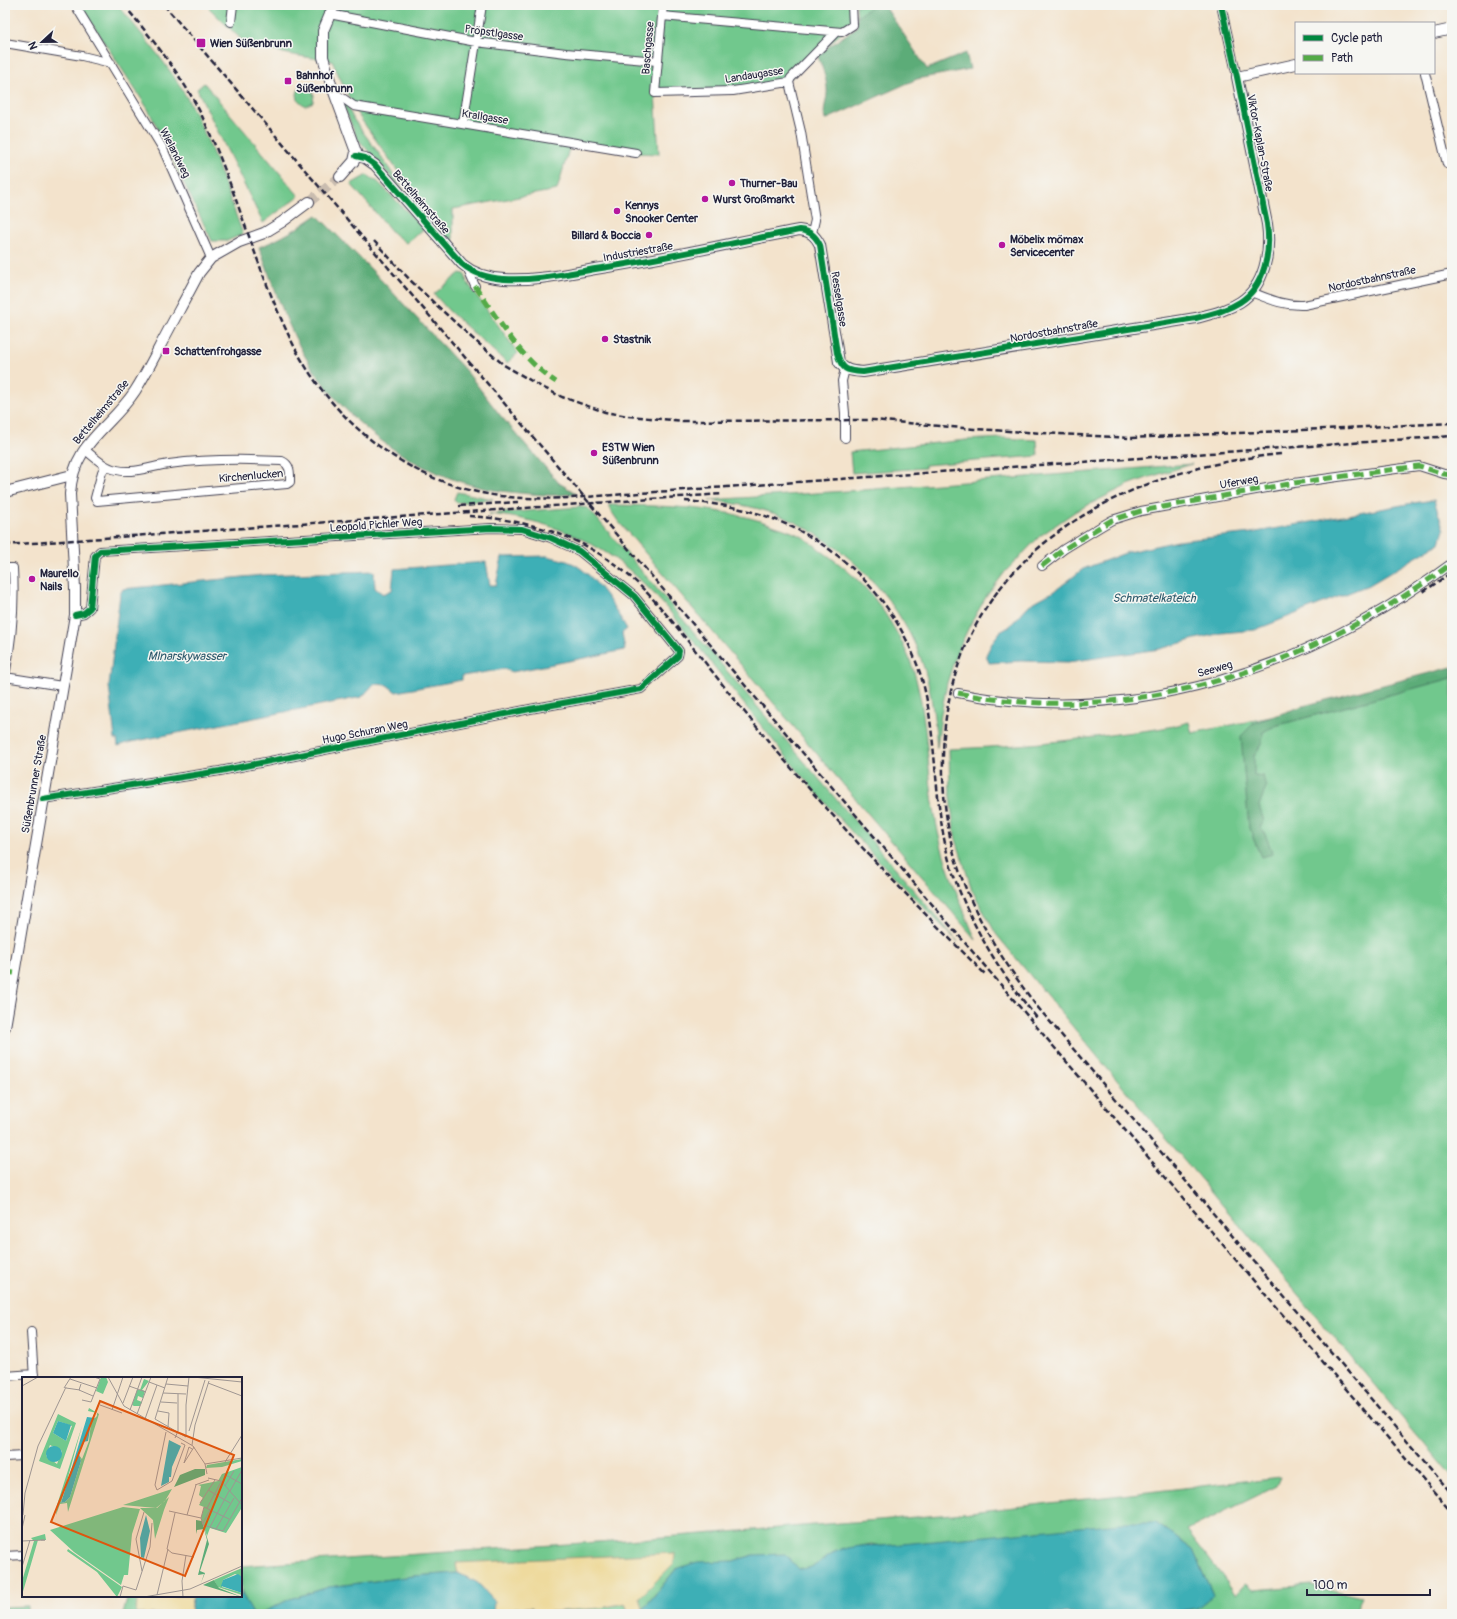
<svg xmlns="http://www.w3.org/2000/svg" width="1457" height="1619" viewBox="0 0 1457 1619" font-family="Pangolin,sans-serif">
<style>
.green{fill:#71c88d;stroke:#4a7564}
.forest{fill:#5cac78;stroke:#3f675a}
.sand{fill:#eeda9e;stroke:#887e6c}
.water{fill:#3eafb6;stroke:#306878}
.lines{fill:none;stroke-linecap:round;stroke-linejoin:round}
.tertiary-tunnel{stroke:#c9bcaf;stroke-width:10;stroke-dasharray:10 5;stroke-linecap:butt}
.pedestrian-casing{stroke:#413f51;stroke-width:8}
.minor-casing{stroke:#413f51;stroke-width:10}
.tertiary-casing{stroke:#413f51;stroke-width:12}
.pedestrian{stroke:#fff;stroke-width:5.5}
.minor{stroke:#fff;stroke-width:8}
.tertiary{stroke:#fff;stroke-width:10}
.rail{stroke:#22223b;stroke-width:2.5;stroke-dasharray:6 3;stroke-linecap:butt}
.quiet{stroke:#53aa46;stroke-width:5;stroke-dasharray:10 5;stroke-linecap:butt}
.cycleway-casing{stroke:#f6f6f2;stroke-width:8}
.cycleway{stroke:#00873e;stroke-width:6}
.poi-dot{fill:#b5179e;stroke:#f6f6f2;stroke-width:1.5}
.labels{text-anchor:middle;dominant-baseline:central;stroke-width:3;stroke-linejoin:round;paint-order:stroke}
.street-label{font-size:11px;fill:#22223b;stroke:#f6f6f2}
.poi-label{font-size:11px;font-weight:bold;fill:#22223b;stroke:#f6f6f2;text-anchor:start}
.water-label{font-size:12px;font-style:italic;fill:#2d5a6c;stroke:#f6f6f2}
.inset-road{fill:none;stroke:#9f9692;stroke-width:1}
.view{fill:#de560e;fill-opacity:0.15;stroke:#de560e;stroke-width:2}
.inset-edge{fill:none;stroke:#22223b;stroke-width:2}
</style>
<rect width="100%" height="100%" fill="#f6f6f2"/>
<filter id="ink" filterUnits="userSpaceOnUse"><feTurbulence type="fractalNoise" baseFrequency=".025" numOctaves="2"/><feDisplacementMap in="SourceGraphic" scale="8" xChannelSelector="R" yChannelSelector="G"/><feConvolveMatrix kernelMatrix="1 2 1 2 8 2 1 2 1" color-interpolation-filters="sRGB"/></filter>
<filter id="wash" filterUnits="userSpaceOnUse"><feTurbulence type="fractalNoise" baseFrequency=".012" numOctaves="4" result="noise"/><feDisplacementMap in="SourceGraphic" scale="16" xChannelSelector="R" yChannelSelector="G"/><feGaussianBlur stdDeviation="0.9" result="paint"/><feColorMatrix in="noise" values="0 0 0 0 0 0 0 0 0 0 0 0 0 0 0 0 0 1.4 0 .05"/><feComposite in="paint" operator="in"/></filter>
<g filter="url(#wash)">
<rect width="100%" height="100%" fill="#f3e3cc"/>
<path class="green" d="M80,5H118C142,35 168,64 187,98C211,141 226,189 243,234L227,241H212L148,109Z
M206,5H852L854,22L791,78L745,90L655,93L659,154L636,153L571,142L557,190L453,209V246L422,205L356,112L332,61L293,55L247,45Z
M856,5H873L857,17Z
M204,83L299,196L263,223L197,89Z
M302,86L312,91L314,95L313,102L305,106L298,100L297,94L299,88Z
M342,102L346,104L354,120L380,155L409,198L357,138Z
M367,175L378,182L424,229L406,243L393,233L351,184Z
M460,273L465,274L467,282L518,353L507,363L449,311L434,294Z
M1003,438L1037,440L1038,456L925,465V468L852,473L850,452L966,440Z
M1192,464L1147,478L1128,485L1076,511L1040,536L1005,572L986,597L970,625L957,652L947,683L941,714L937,748C935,722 932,696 925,671C905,604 849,546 786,518C762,508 735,503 709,500L862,490Z
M457,492L493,499L457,503L454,499Z
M609,505C667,506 723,506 778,527C785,529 792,532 799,535C808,539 815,546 823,552C846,568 864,584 880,606C895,628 910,654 916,679C928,725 927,770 935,816C942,860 959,899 976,940L618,521L609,508Z
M580,507L588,508L958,942C902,885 844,827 793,765C762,727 732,689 701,650C672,614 641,573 600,549C564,528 530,518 489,514Z
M1452,673V1477L1116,1079L996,934L972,890L955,836L950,797L949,749C1005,747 1061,742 1117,734C1141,731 1166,729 1189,722L1192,733L1344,702Z
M1281,1477L1277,1486L1187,1530L1236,1594L1245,1584L1254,1590L1311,1585L1362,1597L1356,1609L1319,1614H1163L1197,1608L1213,1595L1193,1550L1156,1523L882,1546L871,1544L836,1551L810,1569H799L754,1555L733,1561L676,1569L643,1609L640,1597L674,1563H456L458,1573L414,1576L329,1587L290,1599L260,1614H253L241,1592V1566L627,1540L953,1514Z
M128,1596H139L137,1600L136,1614H123Z
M625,1603L629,1614H547V1612L601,1608Z
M28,1606V1614H5V1607Z
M532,1607L534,1614H505L514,1608Z"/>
<path class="forest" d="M873,5H884L927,69L966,53L970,69L917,79L825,120C822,108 828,100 827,88C826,77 822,66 817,55L854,29L857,25V17Z
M317,215L369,267L467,372L500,415L559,483L576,493C556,498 521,493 500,491C418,479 342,423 302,351C284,318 272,282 259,247C281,239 298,228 317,215Z
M1452,667V678L1275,726L1263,732L1262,743L1254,756V775L1263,776L1266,787L1259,806L1264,821L1260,828L1264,832L1273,854L1261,857L1253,838V833L1249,829L1241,736L1254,723L1303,706Z"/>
<path class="sand" d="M675,1553L674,1563L640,1597L643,1609L640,1613L629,1614L625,1603L601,1608L548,1612L547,1614H534L532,1607L514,1608L505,1614H493L494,1601L478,1583L458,1573L456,1563Z
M139,1596H193L191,1605L192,1614H136L137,1600Z"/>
<path class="water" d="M1434,500L1444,530L1440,543L1371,584L1255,630L1222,633L1195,639L1160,649L1068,662L1021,661L989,663L986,655L993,641L1000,632L1009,627L1029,605L1056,590L1083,569L1128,552L1178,541L1251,533L1413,503Z
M547,556C555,558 566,560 574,564C597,577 614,607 627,629L622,633L625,650L512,672L505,669L462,676V680L396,692L387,685L374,684L362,697L131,742L118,746L117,739H115L109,686L120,594L123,589L263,575L374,571L375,588L383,594L392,590L394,569L486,562L490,585H496L502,557Z
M1121,1523H1156L1193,1550L1213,1595L1197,1608L1163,1614H625L640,1613L676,1569L697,1562L733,1561L754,1555L785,1554L799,1569C817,1569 821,1559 835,1552C846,1547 870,1544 882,1546Z
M458,1573L478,1583L494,1601L493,1614H260L290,1599L329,1587L414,1576Z
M241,1592L253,1614H192L191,1605L193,1596H241Z"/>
</g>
<g filter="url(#ink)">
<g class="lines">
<path class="tertiary-tunnel" d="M309,202L340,177"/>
<defs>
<path id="pedestrian" d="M5,972L14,973"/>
<path id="minor" d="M75,5L163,149L211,258
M663,5L655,93L733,91L789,82L791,78L836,32
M1221,5L1237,77
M329,14L476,42L566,53L657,61
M662,16L842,32L853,25L852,5
M231,22L233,5
M5,43L82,56L111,63
M1425,73L1447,164
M789,82L801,132L815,220L812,233
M334,93L344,99L354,106L636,153
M463,124L482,5
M467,268L475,286
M1251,292C1269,299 1284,306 1304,305L1452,274
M845,369L842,381L845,413V438
M84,449C94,457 105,468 117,470C134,474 153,466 169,464C207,459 244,459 282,461C291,465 290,473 290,482L287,484L97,501L95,498L102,472L106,466
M1042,566L1064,549L1100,527L1112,520L1141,511L1294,483L1396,469L1419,466L1444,474L1452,475
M5,568H13C15,604 12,640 5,676
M5,677L62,686
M958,693C1133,729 1312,667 1452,563
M43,799L220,771L530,709L641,689L678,656L679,651L634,596L579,551L551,538L522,529L491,528L100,551L95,556L90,608L84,613L75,615
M31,1332L34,1378
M5,1376L34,1374
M5,1457L23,1456
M5,1556L23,1555"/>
<path id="tertiary" d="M334,5L323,31V57L331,84L356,152L354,161L340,177
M1434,33L1452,29
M356,156L365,158L375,165L462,264C474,274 489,278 504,279C535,281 565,274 595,269C664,259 731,243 799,230C810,231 815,235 820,245L839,362C845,371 852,371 863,372L1196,318C1211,314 1226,311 1240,302C1265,286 1271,251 1267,224L1237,77L1296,64
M5,492L72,475
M5,1027L75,615V588L70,494C73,442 110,429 135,391C144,377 151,363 159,348C172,323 186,298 199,273L211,258L239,242L264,233L282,222L309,202"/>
</defs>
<use href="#pedestrian" class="pedestrian-casing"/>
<use href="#minor" class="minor-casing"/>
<use href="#tertiary" class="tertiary-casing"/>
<use href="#pedestrian" class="pedestrian"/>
<use href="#minor" class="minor"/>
<use href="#tertiary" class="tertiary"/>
<path class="rail" d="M124,5C153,40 181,74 201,114C237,189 257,274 295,348C331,417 398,473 473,491C505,499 538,499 570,498L1452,436
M164,5L1452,1513
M374,241L411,281L446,314L472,338L504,365L540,386L562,397L605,412L628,416L683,421L873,420L974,429L1130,438L1452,423
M1281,454C1109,470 947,565 943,755C942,795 947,836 960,873C977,922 1005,963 1035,1004L1452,1494
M685,501C709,503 733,506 756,513C841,538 911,613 927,701C937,755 935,811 950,864C967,920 1000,973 1037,1018
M459,506L518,502
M469,516C520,519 571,532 613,563C644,585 668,616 691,645C716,676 740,707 765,737C835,821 909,899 986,975
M5,545L722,494
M1423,592L1452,572"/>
<path class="quiet" d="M475,286C499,320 520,359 556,382
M1042,566L1064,549L1100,527L1112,520L1141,511L1294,483L1396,469L1419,466L1444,474L1452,475
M958,693C1133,729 1312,667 1452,563
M5,972L14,973"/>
<defs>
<path id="cycleway" d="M356,156L365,158L375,165L462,264C474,274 489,278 504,279C535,281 565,274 595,269C664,259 731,243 799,230C810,231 815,235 820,245L837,353C842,370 846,371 863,372L1196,318C1211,314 1226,311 1240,302C1265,286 1271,251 1267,224L1237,77L1221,5
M43,799L220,771L530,709L641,689L678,656L679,651L634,596L579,551L551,538L522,529L491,528L100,551L95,556L90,608L84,613L75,615"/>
</defs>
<use href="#cycleway" class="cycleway-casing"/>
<use href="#cycleway" class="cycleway"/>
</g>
</g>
<g class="poi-dot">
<rect x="196" y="38" width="10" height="10" rx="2"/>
<rect x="284" y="77" width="8" height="8" rx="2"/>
<circle cx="732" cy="183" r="4"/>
<circle cx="705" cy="199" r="4"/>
<circle cx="617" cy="211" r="4"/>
<circle cx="649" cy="235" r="4"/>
<circle cx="1002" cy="245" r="4"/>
<circle cx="605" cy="339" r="4"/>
<rect x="162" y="347" width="8" height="8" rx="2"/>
<circle cx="594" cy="453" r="4"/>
<circle cx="32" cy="579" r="4"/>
</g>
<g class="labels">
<g class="street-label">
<text transform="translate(494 33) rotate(8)">Pröpstlgasse</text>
<text transform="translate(648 48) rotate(-85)">Baschgasse</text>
<text transform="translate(754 75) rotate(-9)">Landaugasse</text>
<text transform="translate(485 117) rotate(9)">Krallgasse</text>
<text transform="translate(1260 143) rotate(79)">Viktor-Kaplan-Straße</text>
<text transform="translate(175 153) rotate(63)">Wielandweg</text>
<text transform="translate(421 202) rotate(49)">Bettelheimstraße</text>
<text transform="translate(638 252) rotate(-10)">Industriestraße</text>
<text transform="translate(1372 279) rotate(-12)">Nordostbahnstraße</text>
<text transform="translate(839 299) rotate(81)">Resselgasse</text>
<text transform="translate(1054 331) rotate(-10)">Nordostbahnstraße</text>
<text transform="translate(101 412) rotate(-50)">Bettelheimstraße</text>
<text transform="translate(251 476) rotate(-5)">Kirchenlucken</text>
<text transform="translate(1239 482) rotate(-10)">Uferweg</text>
<text transform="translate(376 525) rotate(-4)">Leopold Pichler Weg</text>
<text transform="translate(1215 669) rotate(-16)">Seeweg</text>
<text transform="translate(365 732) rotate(-11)">Hugo Schuran Weg</text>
<text transform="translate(34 784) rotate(-80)">Süßenbrunner Straße</text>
</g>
<g class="poi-label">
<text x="210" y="43">Wien Süßenbrunn</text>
<text x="296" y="75">Bahnhof<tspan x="296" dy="13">Süßenbrunn</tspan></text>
<text x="740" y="183">Thurner-Bau</text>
<text x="713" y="199">Wurst Großmarkt</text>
<text x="625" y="205">Kennys<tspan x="625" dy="13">Snooker Center</tspan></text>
<text x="641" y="235" text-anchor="end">Billard &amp; Boccia</text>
<text x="1010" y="239">Möbelix mömax<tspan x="1010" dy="13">Servicecenter</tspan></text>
<text x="613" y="339">Stastnik</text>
<text x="174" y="351">Schattenfrohgasse</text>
<text x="602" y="447">ESTW Wien<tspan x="602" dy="13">Süßenbrunn</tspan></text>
<text x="40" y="573">Maurello<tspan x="40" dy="13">Nails</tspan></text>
</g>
<g class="water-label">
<text x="1154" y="598">Schmatelkateich</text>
<text x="187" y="656">Mlnarskywasser</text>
</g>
</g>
<g transform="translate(22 1377)">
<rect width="220" height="220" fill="#f3e3cc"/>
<path d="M79,0H84L86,5L81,17L74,14ZM122,2L127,4L120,13L123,14L121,21L116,19L115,23L120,25L118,29H112L110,28L115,13H118ZM67,31L77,37L46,135L45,126L38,127L34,138L35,128L60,49L39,126L43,125L48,120L59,84L57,78L60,82L67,64L69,45L75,39V36L66,34ZM36,37L54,46L38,92L17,84ZM36,44L50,49L44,64L31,56ZM28,68L40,74L35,87L24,79ZM220,82V84L200,90L184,91L185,88ZM220,90L219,132L204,156L188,151L185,159L179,141L182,130L177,128L181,121L177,118L179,109L176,108L196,104L200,97ZM150,112L143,124L134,131L101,128ZM147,120L142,133L133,162L131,143L118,131H135ZM101,130L118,132L110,157L106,198H102L99,208L52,175L28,153ZM23,157L24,163H16L0,218V204L12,164L9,161ZM46,172L100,210L95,220L75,195L45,174ZM220,191V200L213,197L201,203L200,210L220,216V218L196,210L192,203Z" fill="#71c88d" fill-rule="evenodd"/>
<path d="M173,92H183V98L152,110L158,98ZM174,143L180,144L187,167L178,194L183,196L179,206L182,197L176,198L185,163L182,152L175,153L174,157ZM192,203L197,211L220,220L181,208Z" fill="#5cac78"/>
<path d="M65,40L73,41L69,46L66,64L61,65L57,77L59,84L48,120L43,125L39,126ZM36,44L49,48L44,64L31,56ZM147,63L159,69L150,90L149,100H147V105L139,109ZM24 77a8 8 0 1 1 16 0a8 8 0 1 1-16 0ZM124,138L128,154L122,181L119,180L118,161ZM216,197L220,200V216L199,209L201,203Z" fill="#3eafb6"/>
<path class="inset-road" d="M86,0L102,29L171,69L183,87L185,97M146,0L133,42L164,60V28L167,0M171,0L220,5M48,2L75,11M127,5L143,11M186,6L220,19M59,7L57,13L71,19M144,7L166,9M0,9L16,0M107,9L124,15M42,11L49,0M44,11L58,13M141,16L164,17M60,23L69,25L78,2L72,0M139,25L155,26M101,26L111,0M78,28L100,36M90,33L101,0M108,33L120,0M136,34L147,36L146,50M115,37L129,0M123,42L135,8M167,54L183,3M144,55L133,108L135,113L150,104L163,68L159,66M153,61L156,54V17M170,68L173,48L187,4M170,72L167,70L162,86L172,70M203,85L220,58M183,87L220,81M202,97L220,107M186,101L199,104L220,128M173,108L187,103M203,109L212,94M186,113L208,126M208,114L220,93M178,126L193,103M185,131L199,105M147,134L179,141M153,136L145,172L150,176L172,180M1,138L3,116L16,69L44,10M165,138L174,108M207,142L182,130L179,141L181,148L201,154L220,121M181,146L188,133M188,150L207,114M0,152L3,138M194,152L212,121M0,164L23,163H19M0,190L8,163M120,194L114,162L122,135M135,218L146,172M98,220L101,209L114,213L128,170L130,146M122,220L168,212L220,189M161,220L160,204L164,178"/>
<path class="view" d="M78,24L212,78L163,199L29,145Z"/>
<rect width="220" height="220" class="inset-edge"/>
</g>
<rect width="1457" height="1619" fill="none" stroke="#f6f6f2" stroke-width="20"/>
<rect x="1295" y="22" width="140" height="52" fill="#f6f6f2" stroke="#a1a1a9"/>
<rect x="1303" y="35" width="20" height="6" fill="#00873e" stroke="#a1a1a9"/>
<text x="1331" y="42" font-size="12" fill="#22223b">Cycle path</text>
<rect x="1303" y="55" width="20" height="6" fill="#53aa46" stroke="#a1a1a9"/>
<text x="1331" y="62" font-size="12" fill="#22223b">Path</text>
<g transform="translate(42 42) rotate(248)" stroke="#f6f6f2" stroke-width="3" paint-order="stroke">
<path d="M0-3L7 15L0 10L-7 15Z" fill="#22223b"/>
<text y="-6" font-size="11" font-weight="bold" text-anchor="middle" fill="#22223b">N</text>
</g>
<path d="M1307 1589v6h123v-6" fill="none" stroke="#22223b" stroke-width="2"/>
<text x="1313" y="1589" font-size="12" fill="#22223b" stroke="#f6f6f2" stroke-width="3" paint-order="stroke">100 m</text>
</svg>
